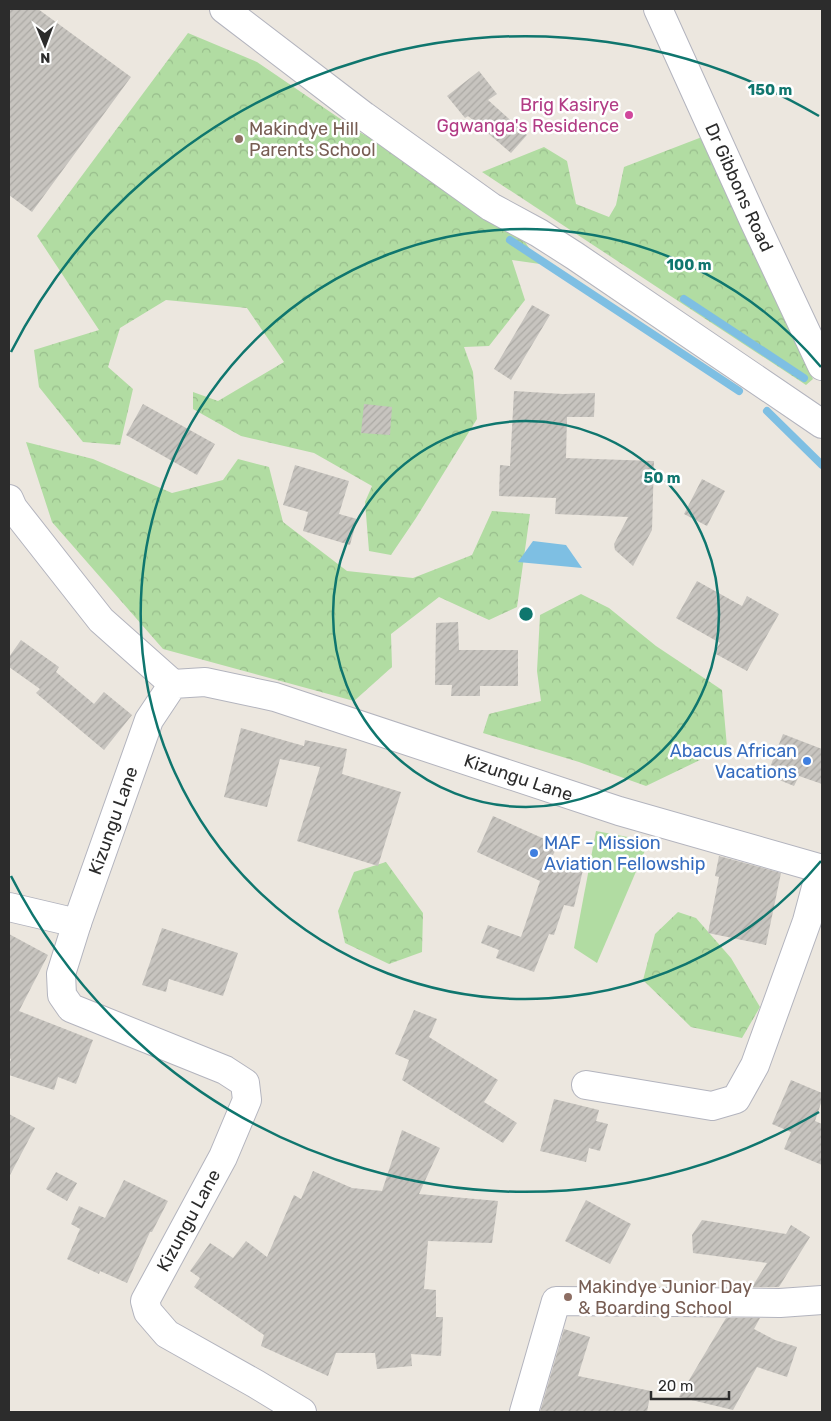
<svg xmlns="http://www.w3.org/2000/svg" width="831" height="1421" viewBox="0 0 831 1421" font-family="Rubik,sans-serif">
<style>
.grass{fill:#b1dca2}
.forest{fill:url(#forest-crowns)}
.water{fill:#7ebfe3}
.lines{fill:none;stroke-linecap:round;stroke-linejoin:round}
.stream{stroke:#7ebfe3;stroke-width:8}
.building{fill:url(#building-hatch)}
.minor-casing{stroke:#b3b4be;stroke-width:30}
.minor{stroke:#fff;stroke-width:28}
.ring{fill:none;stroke:#0f766e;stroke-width:2.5}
.hotel-dot{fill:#d1479c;stroke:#fff;stroke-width:2}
.education-dot{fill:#8d6e63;stroke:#fff;stroke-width:2}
.shop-dot{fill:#3f7fe0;stroke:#fff;stroke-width:2}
.labels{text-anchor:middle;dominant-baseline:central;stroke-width:5;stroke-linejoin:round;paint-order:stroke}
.hotel-label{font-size:18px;fill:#b23c85;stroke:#fff;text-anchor:end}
.education-label{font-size:18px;fill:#785e54;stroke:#fff;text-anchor:start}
.street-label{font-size:18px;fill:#2c2c2c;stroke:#fff}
.shop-label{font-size:18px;fill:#366cbe;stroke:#fff;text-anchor:end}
.centre{fill:#0f766e;stroke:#fff;stroke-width:2.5}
.ring-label{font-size:15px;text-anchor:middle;font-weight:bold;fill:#0f766e;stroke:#fff;stroke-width:5;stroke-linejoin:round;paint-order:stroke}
</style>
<defs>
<pattern id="forest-crowns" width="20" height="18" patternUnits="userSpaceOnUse" patternTransform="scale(1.25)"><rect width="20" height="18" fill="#b1dca2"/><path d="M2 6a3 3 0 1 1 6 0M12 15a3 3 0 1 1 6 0" fill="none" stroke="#98bd8c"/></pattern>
<pattern id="building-hatch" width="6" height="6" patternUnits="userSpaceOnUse" patternTransform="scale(1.25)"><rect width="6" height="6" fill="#c7c4bf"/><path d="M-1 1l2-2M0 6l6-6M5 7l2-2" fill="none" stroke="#aba9a4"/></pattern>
</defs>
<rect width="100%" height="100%" fill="#ece7df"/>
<path class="grass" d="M596,831L649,841L597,963L574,948Z"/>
<path class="forest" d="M188,33L257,62L361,133L499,204L540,264L512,260L525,300L489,346L464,347L473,372L477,419L416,518L391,555L369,551L365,502L372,486L314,453L241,436L193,409V392L218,401L284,362L247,308L166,300L120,328L108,367L133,389L120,445L83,442L39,387L34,350L99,330L37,236Z
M702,137L813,379L806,385L482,172L544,147L567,161L576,204L609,217L616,205L624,167Z
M26,442L93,459L172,493L223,480L238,459L269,467L283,522L347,571L413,578L472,555L492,511L530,514L517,607L489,620L439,597L391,634L392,667L354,701L163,649L52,522Z
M581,594L609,608L656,646L722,690L727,747L646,786L579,762L483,733L489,714L541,701L537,671L540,615Z
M386,862L423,913L422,952L389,964L345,943L338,911L354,872Z
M678,912L696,918L731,958L760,1007L742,1038L691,1027L643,980L655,934Z"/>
<path class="water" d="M533,541L566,545L582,568L518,562Z"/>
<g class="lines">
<path class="stream" d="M510,240L739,391
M684,299L804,378
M767,411L822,465"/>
</g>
<path class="building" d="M9,9H38L131,77L32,212L9,195Z
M479,71L497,94L488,100L527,135L511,153L468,116L465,118L447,96Z
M532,305L550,315L511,380L494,369Z
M514,391L563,394L595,393L594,417H567L566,458L654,461L652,530L633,566L615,550L614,544L628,517L555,514L556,498L499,496L500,465L510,466Z
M143,404L215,444L197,475L126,435Z
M364,404L392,407L390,435L361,433Z
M295,465L349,481L339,514L357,519L350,545L303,531L308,512L283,505Z
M702,479L725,491L707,526L684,514Z
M697,581L742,606L747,596L779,614L747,671L714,653L720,643L676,618Z
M458,622L459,650H518V686H480V696H451L452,685H435L436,623Z
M21,640L59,667L56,672L94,704L104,692L132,715L104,750L36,693L40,689L9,667V657Z
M241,728L304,746L305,740L347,749L342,774L401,792L378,866L297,841L320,767L280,759L267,807L224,797Z
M783,734L822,749V784L799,776L794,786L767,775Z
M493,816L558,845L549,863L583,870L574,907L564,905L554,935L549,934L534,972L496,958L499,950L481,943L488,925L521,937L540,881L477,852Z
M719,856L781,873L766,945L708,933L719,877L715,876Z
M162,928L238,953L223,996L169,979L166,992L142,985Z
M9,934L48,955L19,1011L93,1040L76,1084L58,1077L54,1090L9,1075V1065L11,1059L9,1058Z
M414,1010L437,1019L429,1037L498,1080L484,1102L517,1123L503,1143L402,1080L409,1060L395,1054Z
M791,1080L822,1093V1100L815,1121L822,1124V1165L784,1149L791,1132L772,1124Z
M554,1099L599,1110L596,1121L608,1124L600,1151L589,1148L586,1162L540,1151Z
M9,1114L35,1128L9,1177Z
M402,1130L440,1148L419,1194L498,1201L492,1243L428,1241L424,1289L436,1290V1317H443L441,1356L411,1354L412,1366L377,1369L375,1353H336L328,1376L261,1346L264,1335L194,1287L200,1278L190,1271L210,1243L233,1258L246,1241L267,1257L294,1195L301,1199L313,1171L352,1188L382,1191Z
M56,1172L77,1183L67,1201L46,1189Z
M124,1180L168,1201L152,1232H150L127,1283L100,1271L99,1274L67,1259L80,1229L71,1224L79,1206L105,1218Z
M586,1200L631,1224L610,1264L565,1241Z
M702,1220L786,1234L791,1225L810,1237L779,1287H752L767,1263L693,1253L692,1235Z
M726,1318H760L754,1329L775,1340L797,1347L787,1377L757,1367L733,1410L679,1397Z
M564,1329L590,1337L578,1376L651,1391L647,1412H540Z"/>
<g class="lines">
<defs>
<g id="minor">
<path d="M224,9L364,116L491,207L539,233L575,256L822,424"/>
<path id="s1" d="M658,9L754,221L822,366"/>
<path d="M9,499L13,508L101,620L173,684"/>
<path d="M9,907L77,923"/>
<path d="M586,1085L712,1106L736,1099L755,1065L807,921L821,869"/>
<path id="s2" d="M302,1412L256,1384L167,1334L148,1312L145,1301L223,1157L247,1100L245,1083L225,1070L71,1008L62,995L61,974L77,923L149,720L173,684L205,682L275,697L619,811L822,869"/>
<path d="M524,1412L556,1301L780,1303L822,1300"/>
</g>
</defs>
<use href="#minor" class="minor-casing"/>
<use href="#minor" class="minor"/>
</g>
<g class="ring">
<circle cx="526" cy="614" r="193"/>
<path d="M821 861A385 385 0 1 1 821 367"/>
<path d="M819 1112A578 578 0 0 1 11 876M11 352A578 578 0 0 1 819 116"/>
</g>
<circle class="hotel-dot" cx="629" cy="115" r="5"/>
<g class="education-dot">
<circle cx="239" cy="139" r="5"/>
<circle cx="568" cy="1297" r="5"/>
</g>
<g class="shop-dot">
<circle cx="807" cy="761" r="5"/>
<circle cx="534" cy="853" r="5"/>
</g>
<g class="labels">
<g class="hotel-label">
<text x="619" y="105">Brig Kasirye<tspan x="619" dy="21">Ggwanga's Residence</tspan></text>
</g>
<g class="education-label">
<text x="249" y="129">Makindye Hill<tspan x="249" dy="21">Parents School</tspan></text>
<text x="578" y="1287">Makindye Junior Day<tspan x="578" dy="21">&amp; Boarding School</tspan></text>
</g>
<g class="street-label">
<text stroke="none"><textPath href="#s1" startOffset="196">Dr Gibbons Road</textPath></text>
<text stroke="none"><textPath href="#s2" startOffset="1338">Kizungu Lane</textPath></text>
<text stroke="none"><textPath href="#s2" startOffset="828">Kizungu Lane</textPath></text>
<text stroke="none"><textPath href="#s2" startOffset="288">Kizungu Lane</textPath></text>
</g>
<g class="shop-label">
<text x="797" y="751">Abacus African<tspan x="797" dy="21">Vacations</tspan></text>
<text x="544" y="843" text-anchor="start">MAF - Mission<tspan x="544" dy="21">Aviation Fellowship</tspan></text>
</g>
</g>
<circle cx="526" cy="614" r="8" class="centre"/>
<g class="ring-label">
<text x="770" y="95">150 m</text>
<text x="689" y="270">100 m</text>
<text x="662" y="483">50 m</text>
</g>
<rect width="831" height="1421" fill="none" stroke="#2c2c2c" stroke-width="20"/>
<g transform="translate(45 45) rotate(179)" stroke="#ffffff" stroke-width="4" paint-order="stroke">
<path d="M0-4L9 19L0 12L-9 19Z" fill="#2c2c2c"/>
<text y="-8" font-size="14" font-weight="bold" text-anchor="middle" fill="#2c2c2c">N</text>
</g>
<path d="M651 1391v8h78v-8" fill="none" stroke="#2c2c2c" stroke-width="2.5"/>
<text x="658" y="1391" font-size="15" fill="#2c2c2c" stroke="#ffffff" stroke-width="4" paint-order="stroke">20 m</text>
</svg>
